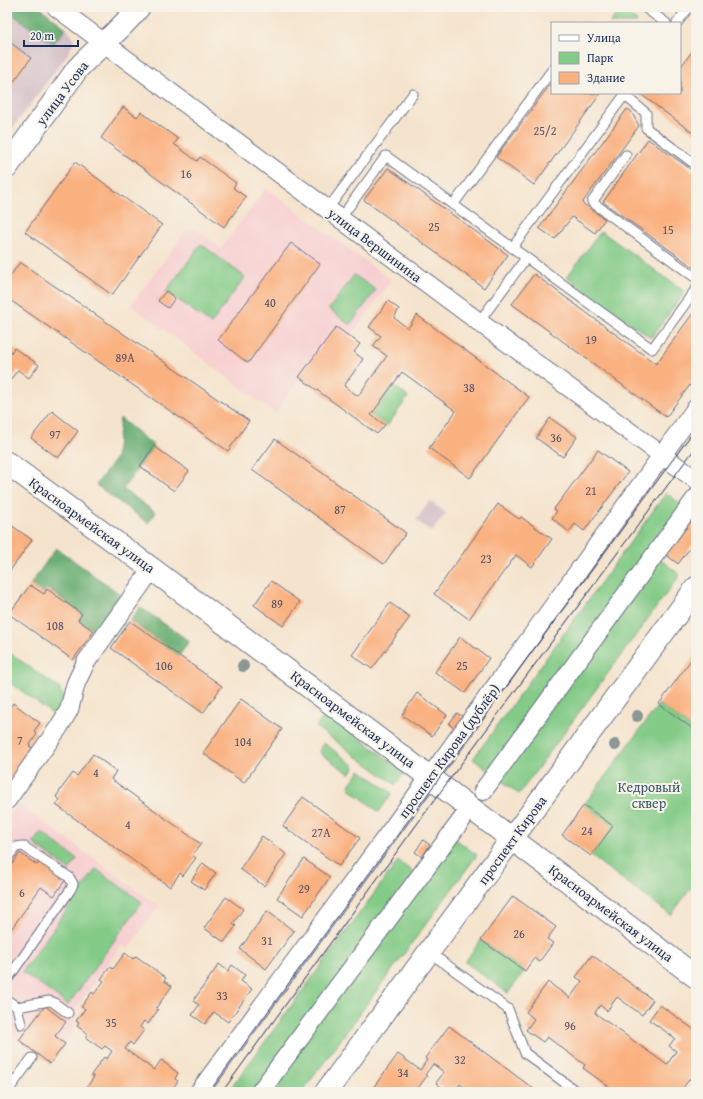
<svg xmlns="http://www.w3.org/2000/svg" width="703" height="1099" viewBox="0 0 703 1099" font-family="'Gentium Book Plus',serif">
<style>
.built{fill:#f7cfd0}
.industrial{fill:#d2bdc5}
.green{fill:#83cb87;stroke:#4f7d72}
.forest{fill:#6aaf74;stroke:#426f69}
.building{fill:#fab180}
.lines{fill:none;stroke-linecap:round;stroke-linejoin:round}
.lane-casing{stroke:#676e85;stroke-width:11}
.street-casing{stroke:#676e85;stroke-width:20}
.secondary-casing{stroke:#676e85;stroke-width:24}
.lane{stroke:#fff;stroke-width:9}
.street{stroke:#fff;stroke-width:18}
.secondary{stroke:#fff;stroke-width:22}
.tram{stroke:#1b2f5e;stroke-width:1}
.tree{fill:#8b9695}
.labels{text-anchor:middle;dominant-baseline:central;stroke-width:4;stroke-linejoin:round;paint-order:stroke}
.number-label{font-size:12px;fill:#535066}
.street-label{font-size:14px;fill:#1b2f5e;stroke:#f7f3e8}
.park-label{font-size:14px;fill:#355668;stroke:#f7f3e8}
</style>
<rect width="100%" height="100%" fill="#f7f3e8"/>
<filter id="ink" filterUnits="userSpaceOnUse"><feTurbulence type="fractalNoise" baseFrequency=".025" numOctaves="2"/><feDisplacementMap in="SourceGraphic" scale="8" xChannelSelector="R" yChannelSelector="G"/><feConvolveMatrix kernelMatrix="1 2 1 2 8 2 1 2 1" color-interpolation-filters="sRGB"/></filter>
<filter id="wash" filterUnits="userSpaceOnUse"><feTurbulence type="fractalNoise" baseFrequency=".012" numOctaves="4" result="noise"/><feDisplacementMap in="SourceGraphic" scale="16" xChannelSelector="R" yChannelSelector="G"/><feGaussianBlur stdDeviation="0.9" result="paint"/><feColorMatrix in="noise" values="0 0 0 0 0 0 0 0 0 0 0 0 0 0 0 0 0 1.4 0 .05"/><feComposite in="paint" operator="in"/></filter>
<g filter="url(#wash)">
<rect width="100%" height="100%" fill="#f5e4cd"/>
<path class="built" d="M266,188L391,280L350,337L336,327L299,378L276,414L131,305L185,232L195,229L221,248Z
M17,803L159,906L128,949L122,945L74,1011V1032L50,1064L7,1031V817Z"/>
<path class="industrial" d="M7,7H39L66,28L73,36V43L69,52L7,136Z
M430,501L446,513L432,532L416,520Z"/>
<path class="green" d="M620,9L637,21L636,23H610Z
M601,231L685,292L651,338L567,277Z
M201,244L245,277L211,324L166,291Z
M354,275L376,290L350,325L329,309Z
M393,385L408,397L387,426L371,415Z
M666,493L688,509L655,555L680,575L519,794L473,759Z
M7,651L59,688L65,700L54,715L7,680Z
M659,704L696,731V881L671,915L591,856L612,826L584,805Z
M326,713L405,772L396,785L316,727Z
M324,743L355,766L350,774L321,754L320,748Z
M360,770L392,793L379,812L350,789L349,785Z
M41,832L77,859L69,870L33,843Z
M450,835L477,855L302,1092H228L398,861L420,877Z
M96,869L142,902L68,1005L22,972Z
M481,940L525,971L508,993L465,962Z"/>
<path class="forest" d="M7,7H39L66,28L53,44L7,10Z
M120,418L154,446L123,489L156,513L148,523L96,485L116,458Z
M56,548L120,594L94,631L78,620L82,614L48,589L44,594L30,585Z
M140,607L189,641L179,656L130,621Z"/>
<g id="blocks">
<path class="building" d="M7,40L31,58L7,91Z
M696,46V135L639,93H680V68Z
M552,82V93H601L534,185L496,157Z
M123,107L137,117L141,112L178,139L174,144L197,161L200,157L236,183L233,188L246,197L224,227L101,138Z
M627,109L631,111L639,126L582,203L605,219L595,233L572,217L555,239L539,228Z
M648,139L696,173V269L603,202Z
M75,162L162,225L112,295L25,232Z
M388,168L508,255L484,288L364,200Z
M291,243L320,264L248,363L218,340Z
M20,262L249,421L228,451L7,298V281Z
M534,274L656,364L696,309V377L666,417L512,304Z
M166,291L175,298L168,308L158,301Z
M388,301L399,309L394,318L408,328L417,315L529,397L470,478L429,448L456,411L402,372L371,415L385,425L377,434L299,377L336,327L360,344L354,352L363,359L344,386L358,396L387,356L373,346L381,336L369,327Z
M14,348L39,365L29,378L18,370L10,380L7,378V358Z
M52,411L78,431L58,458L31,438Z
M550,418L577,437L563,457L536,438Z
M275,439L406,533L384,564L252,470Z
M154,446L189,471L174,491L140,466Z
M598,450L628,472L584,531L575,524L569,532L552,518L557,511L554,509Z
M498,504L519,519L521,517L552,539L532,567L516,555L469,619L434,594Z
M7,522L32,540L7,575Z
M694,522L696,524V540L678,564L665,554L688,523Z
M271,581L300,602L283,626L254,605Z
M30,585L44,594L47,589L82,614L78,620L94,631L73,660L9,614Z
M390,603L410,617L372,669L352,655Z
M130,621L222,686L203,713L111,648Z
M460,637L489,658L465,693L435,672Z
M696,653V731L659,704Z
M417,693L447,715L432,736L402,715Z
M241,699L282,729L244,783L203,753Z
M13,703L40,723L34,731L37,734L29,746L33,748L7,785V712Z
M457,713L465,718L456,730L449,724Z
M93,754L116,771L111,779L201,844L192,855L196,858L189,867L183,876L180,873L170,887L56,805L60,800L56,797L61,789L73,773L77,776Z
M303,797L360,838L339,866L283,826Z
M584,805L613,826L591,856L562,835Z
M262,836L286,854L264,886L240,869Z
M423,840L430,845L422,857L415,852Z
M20,853L37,865L40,861L66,879L54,896L41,887L7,935V871Z
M304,859L330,877L303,916L277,898Z
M203,863L216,873L204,890L191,881Z
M513,896L556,927L547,939L553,943L539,962L534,958L525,971L481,940Z
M226,897L243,909L233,924L236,926L224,942L204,928Z
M267,911L294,931L266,969L240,949Z
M125,953L133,959L136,956L166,978L164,981L172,986L156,1008L158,1010L148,1024L144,1021L140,1027L144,1030L133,1045L130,1042L125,1049L154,1070L161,1060L178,1073L175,1079L178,1081L170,1092L86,1091L88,1089L87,1087L94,1077L91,1075L104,1057L107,1059L112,1051L105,1046L102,1049L85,1037L88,1034L77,1026L79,1023L76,1021L85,1009L81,1007L92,992L94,994L104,981L101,979L110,967L113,969Z
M592,955L653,1000L642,1015L617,997L607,1011L600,1005L595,1013L667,1065L676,1051L669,1046L675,1038L649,1020L660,1005L696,1031V1078L692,1076L682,1089L686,1092H621L618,1089L616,1092L583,1068L585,1065L547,1037L543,1042L526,1030L534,1019L526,1012L548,982L570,998L582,981L576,977Z
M219,964L228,971L232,965L245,975L241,981L252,989L228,1022L214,1012L205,1024L192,1015L199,1005L193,1001Z
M45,1006L66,1022L55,1036L65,1044L50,1064L19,1040Z
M449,1026L538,1092H471L460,1084L455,1092H448L436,1083L444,1072L433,1064L425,1075L427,1076L415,1092H370L398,1054L420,1070L427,1060L425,1058Z"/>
</g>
</g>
<g filter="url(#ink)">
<use href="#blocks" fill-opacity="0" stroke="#676e85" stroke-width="1"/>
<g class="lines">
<defs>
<path id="lane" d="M644,7L666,23
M677,23L689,7
M624,95L646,113V128L696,165
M626,155L592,202L696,278
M453,205L552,70
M327,210L413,94
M340,219L386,156L652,349L696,289
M512,248L626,93
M479,322L526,258
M7,858L16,847L23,846L69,877L73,884L71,889L7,980
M429,952L508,1009L525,1053L577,1092
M7,1000L17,1007
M21,1024L17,1007L49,1001L53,1002L68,1013
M7,1092L32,1058"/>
<path id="street" d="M56,7L479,322L696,480
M483,791L696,498
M7,800L59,727L69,710L76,683L86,662L152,569
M199,1092L430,777L696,408
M260,1092L463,818"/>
<path id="secondary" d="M7,167L78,68C98,47 121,30 139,7
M7,463L152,569L696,977
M326,1092L696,588"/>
</defs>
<use href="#lane" class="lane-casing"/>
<use href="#street" class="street-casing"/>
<use href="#secondary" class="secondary-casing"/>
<use href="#lane" class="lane"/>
<use href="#street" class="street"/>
<use href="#secondary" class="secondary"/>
<path class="tram" d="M209,1092L696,428
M222,1092L444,787L696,447"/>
</g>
<g class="tree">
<circle cx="243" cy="666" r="6"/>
<circle cx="637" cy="716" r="6"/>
<circle cx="615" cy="745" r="6"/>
</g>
</g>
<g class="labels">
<g class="number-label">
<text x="545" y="130">25/2</text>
<text x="186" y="173">16</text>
<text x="434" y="226">25</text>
<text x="668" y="229">15</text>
<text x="270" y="302">40</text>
<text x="591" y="339">19</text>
<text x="125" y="357">89А</text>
<text x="469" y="387">38</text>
<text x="55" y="434">97</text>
<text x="556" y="437">36</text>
<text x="591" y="490">21</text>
<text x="340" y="509">87</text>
<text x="486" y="558">23</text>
<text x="277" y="603">89</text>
<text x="55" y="625">108</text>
<text x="164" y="665">106</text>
<text x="462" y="665">25</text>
<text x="20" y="740">7</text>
<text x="243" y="741">104</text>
<text x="96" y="772">4</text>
<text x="128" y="824">4</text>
<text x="587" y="830">24</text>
<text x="321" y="832">27А</text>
<text x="304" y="888">29</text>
<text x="22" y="892">6</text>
<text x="519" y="933">26</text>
<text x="267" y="940">31</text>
<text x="222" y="995">33</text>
<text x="111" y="1022">35</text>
<text x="570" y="1025">96</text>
<text x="460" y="1059">32</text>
<text x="403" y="1072">34</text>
</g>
<g class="street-label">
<text transform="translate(62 93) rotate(-53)">улица Усова</text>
<text transform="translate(375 245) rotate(37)">улица Вершинина</text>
<text transform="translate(92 525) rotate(36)">Красноармейская улица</text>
<text transform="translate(353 719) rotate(37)">Красноармейская улица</text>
<text transform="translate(449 751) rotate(-54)">проспект Кирова (дублёр)</text>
<text transform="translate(512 840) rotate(-54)">проспект Кирова</text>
<text transform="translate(611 913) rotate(37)">Красноармейская улица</text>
</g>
<g class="park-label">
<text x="649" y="787">Кедровый<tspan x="649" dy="16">сквер</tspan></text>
</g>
</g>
<rect width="703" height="1099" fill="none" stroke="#f7f3e8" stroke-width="24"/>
<rect x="551" y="22" width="130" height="72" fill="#f7f3e8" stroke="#9fa5b1"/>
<rect x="559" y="35" width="20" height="6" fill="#ffffff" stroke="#9fa5b1"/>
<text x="587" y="42" font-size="12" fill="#1b2f5e">Улица</text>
<rect x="559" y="52" width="20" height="12" fill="#83cb87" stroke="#9fa5b1"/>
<text x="587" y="62" font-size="12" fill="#1b2f5e">Парк</text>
<rect x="559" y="72" width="20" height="12" fill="#fab180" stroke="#9fa5b1"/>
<text x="587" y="82" font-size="12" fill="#1b2f5e">Здание</text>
<path d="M24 40v6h54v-6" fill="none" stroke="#1b2f5e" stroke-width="2"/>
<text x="30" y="40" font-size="12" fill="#1b2f5e" stroke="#f7f3e8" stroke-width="3" paint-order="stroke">20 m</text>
</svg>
